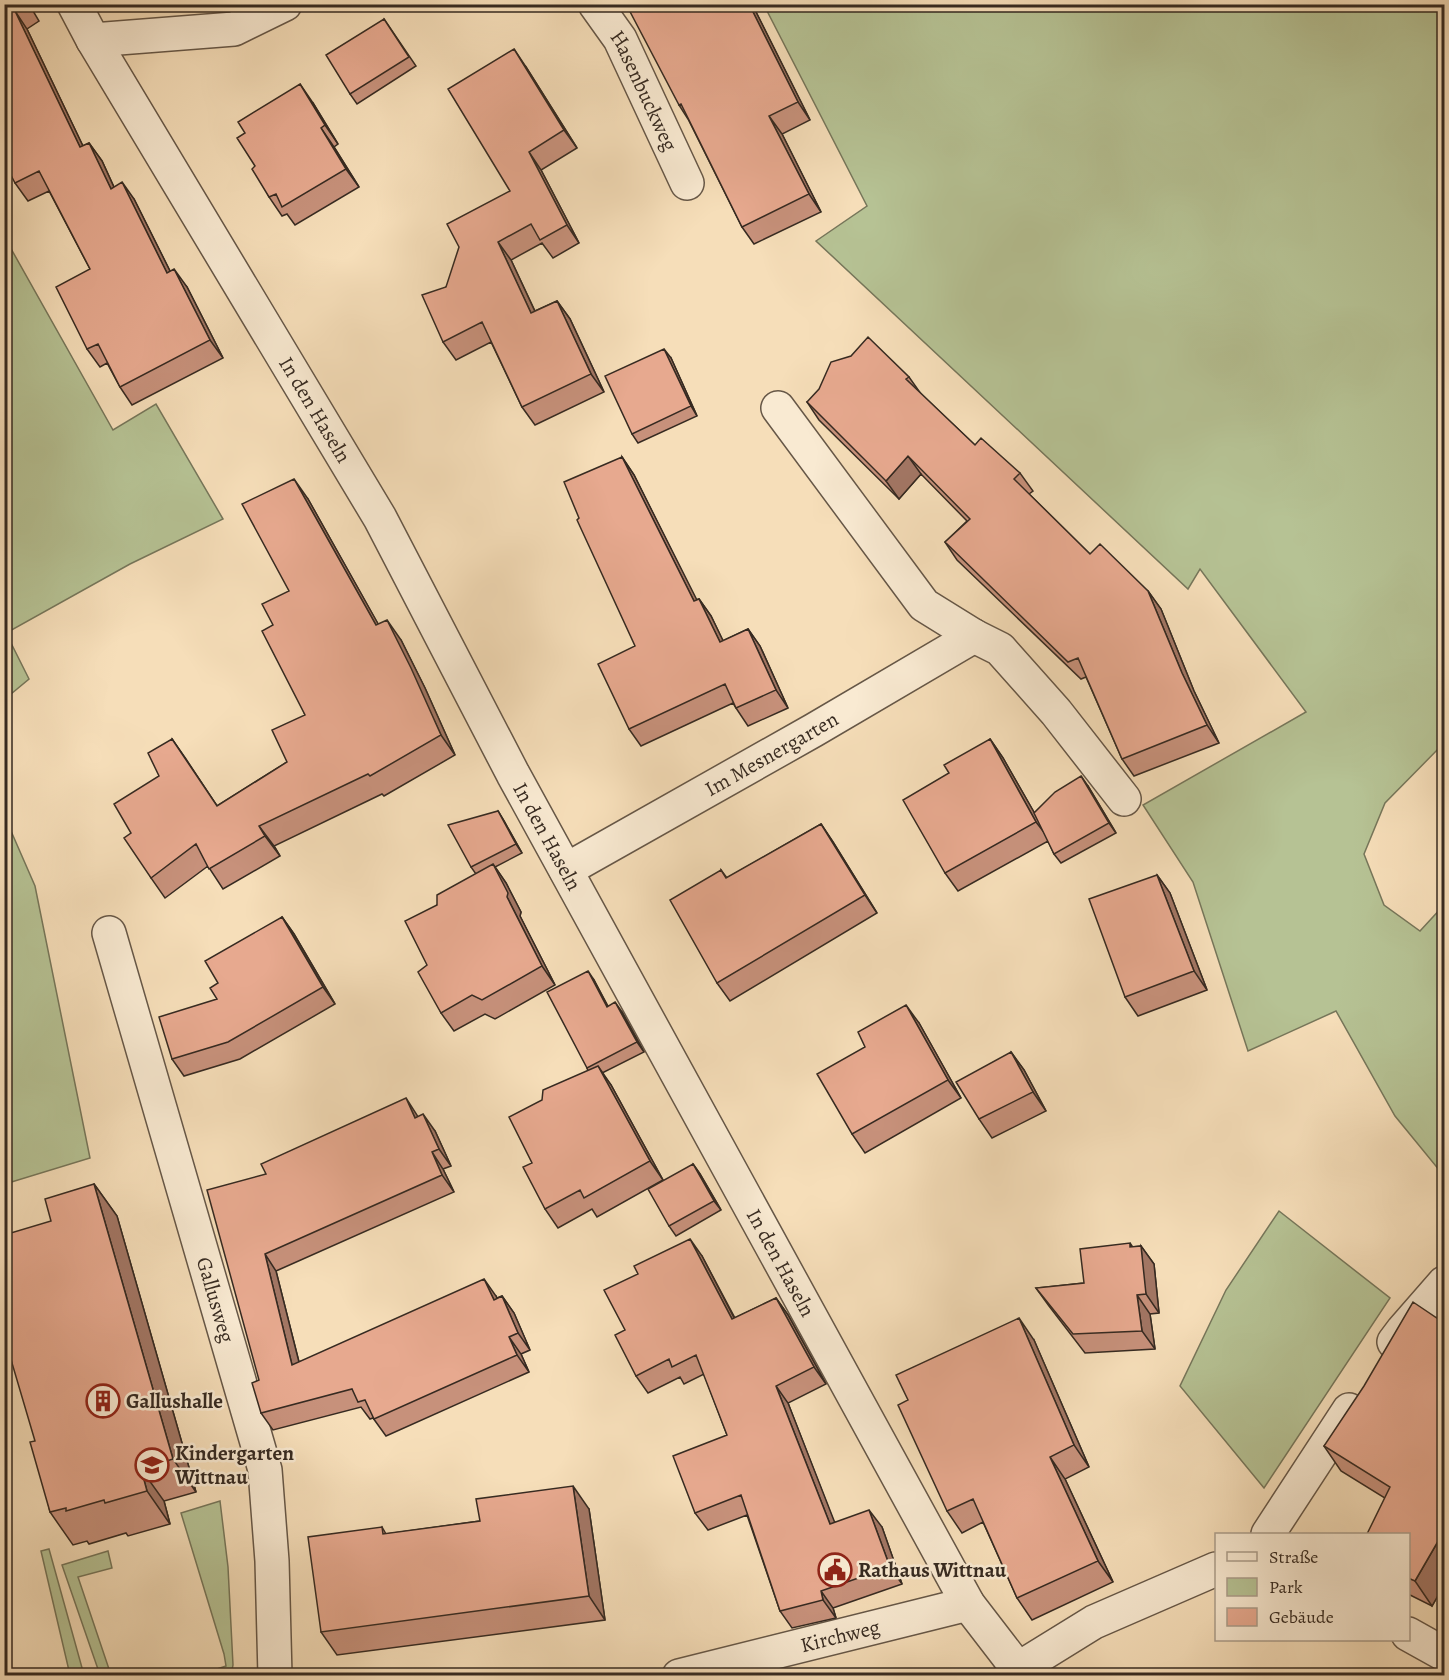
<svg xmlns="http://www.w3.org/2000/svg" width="1449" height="1680" viewBox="0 0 1449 1680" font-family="Alegreya,serif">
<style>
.green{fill:#b6c294;stroke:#76765a;stroke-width:1.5}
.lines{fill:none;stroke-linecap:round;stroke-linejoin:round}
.minor-casing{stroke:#665747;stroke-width:36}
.minor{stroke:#f9ead2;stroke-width:33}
.wall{fill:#c7917b;stroke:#362a21;stroke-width:1.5}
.shaded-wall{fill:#a27664;stroke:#362a21;stroke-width:1.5}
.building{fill:#e7a98f;stroke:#362a21;stroke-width:1.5}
.labels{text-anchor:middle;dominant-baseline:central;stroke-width:5;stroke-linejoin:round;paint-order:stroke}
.street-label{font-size:21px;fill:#362a21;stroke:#f9ead2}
.poi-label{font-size:21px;font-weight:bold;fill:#362a21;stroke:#f9ead2;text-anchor:start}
</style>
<rect width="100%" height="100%" fill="#f6deb9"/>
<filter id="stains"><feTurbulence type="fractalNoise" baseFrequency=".00333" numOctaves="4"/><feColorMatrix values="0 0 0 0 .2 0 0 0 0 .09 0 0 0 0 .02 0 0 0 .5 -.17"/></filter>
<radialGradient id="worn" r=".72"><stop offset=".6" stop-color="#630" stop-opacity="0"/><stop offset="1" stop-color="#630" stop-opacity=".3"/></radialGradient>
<path class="green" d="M764,5H1444V743L1385,803L1364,854L1384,905L1420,931L1444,905V1176L1395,1116L1336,1011L1248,1051L1193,882L1143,805L1306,712L1200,569L1188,589L816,241L867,206Z
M5,238L113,430L156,404L223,519L130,564L6,633L29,679L5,699Z
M4,815L35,886L90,1158L5,1184Z
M1279,1211L1390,1298L1264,1488L1180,1386L1226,1290Z
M220,1501L228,1567L233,1665L231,1675H199L226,1666L224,1654L181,1513Z
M49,1549L84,1675H70L41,1551Z
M108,1551L112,1568L78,1577L111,1675H100L62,1565Z"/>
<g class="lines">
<defs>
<g id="minor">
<path id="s1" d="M74,4L93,40L380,518L513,774L968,1604L1018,1669L1019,1676"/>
<path id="s2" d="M595,4L620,39L687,183"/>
<path d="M93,40L234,29L285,4"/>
<path d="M778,408L924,605L974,636L1000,649L1056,712L1124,799"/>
<path id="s3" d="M566,870L814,730L974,636"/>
<path id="s4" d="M109,933L265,1470L272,1561L275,1676"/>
<path d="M1394,1342L1403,1330L1444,1283"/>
<path d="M1268,1534L1349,1410"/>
<path d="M1408,1634L1444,1654"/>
<path d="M1018,1669L1094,1622L1216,1569"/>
<path id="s5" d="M679,1676L968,1604"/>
</g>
</defs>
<use href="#minor" class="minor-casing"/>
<use href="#minor" class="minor"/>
</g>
<path class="wall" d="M4,4H29L39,21L27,29L83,146L89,143L102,161L114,187L134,199L170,271L187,287L223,358L132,405L120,387L107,363L100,367L87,349L90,269L49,191L28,201L15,183Z
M752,4L810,120L782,134L821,212L754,244L742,227L688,119L679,105Z
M384,19L416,66L357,104L350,94Z
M526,67L577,148L541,170L579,243L553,258L542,243L511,260L535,311L557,301L570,319L604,392L535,425L522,407L491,342L456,360L443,342L446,287L510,191Z
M313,103L338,144L334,147L359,187L295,225L287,214L282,216L269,197L255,166Z
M671,358L697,416L638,443L632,434Z
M909,377L921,394L975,445L1020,473L1033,491L1029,494L1090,554L1148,591L1161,609L1194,691L1219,743L1134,776L1122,759L1086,677L1081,679L957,560L945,542L967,521L921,474L899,499L819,420L807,402Z
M622,457L634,475L696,600L699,599L711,616L723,641L748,629L760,646L788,708L748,726L736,708L733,703L641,746L629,729L635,646Z
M308,499L378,624L401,640L425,688L455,755L384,796L382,794L274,846L280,856L223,889L208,866L165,898L151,878L131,833L159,776L172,739L217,806L287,762L305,715L273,625L289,591Z
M990,739L1003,758L1035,814L1088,786L1116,833L1061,863L1054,854L1048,841L958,891L945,873L949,773Z
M498,811L504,821L522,853L495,867L506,883L521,912L520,916L555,985L495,1019L485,1014L454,1031L441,1013L427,965L437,905L476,874L471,867Z
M821,824L833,842L877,913L730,1001L717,983L721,870L727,878Z
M1157,875L1170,893L1207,990L1138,1016L1125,997Z
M282,917L294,934L335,1004L240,1059L184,1076L172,1059L217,999L218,983Z
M594,980L608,1006L622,1012L644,1052L602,1073L611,1085L663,1180L597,1217L592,1209L558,1228L545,1209L532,1163L588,1071L587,1068Z
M919,1023L961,1098L865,1153L852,1134Z
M1011,1052L1024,1070L1046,1111L992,1138L979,1119Z
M418,1117L435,1131L451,1166L443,1169L454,1192L276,1271L299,1362L496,1296L497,1298L502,1296L514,1313L530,1350L521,1354L529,1372L386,1436L373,1418L370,1419L361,1407L273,1430L261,1413L259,1380L266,1174Z
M693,1164L700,1174L721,1210L676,1236L669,1226Z
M94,1184L117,1216L196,1492L164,1501L170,1524L128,1536L126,1533L89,1544L87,1541L73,1545L50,1512L35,1441L51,1221Z
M1141,1246L1154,1264L1159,1313L1150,1314L1155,1349L1085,1353L1049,1306L1036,1288L1084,1283L1132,1247Z
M702,1256L735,1318L776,1298L788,1315L826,1384L788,1403L834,1522L882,1527L902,1584L833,1608L836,1618L792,1628L780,1611L747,1515L708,1530L695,1513L727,1435L704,1374L684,1384L680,1377L648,1393L636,1376L625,1330L638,1274Z
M1444,1323V1585L1432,1606L1408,1594V1534L1385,1498L1341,1471L1324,1446Z
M1034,1340L1089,1467L1065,1479L1113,1582L1032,1620L1017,1598L983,1522L962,1533L947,1511Z
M589,1509L605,1620L337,1655L321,1632L382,1527L386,1534L480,1521Z"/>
<path class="shaded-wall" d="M749,4H752L810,120L798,102Z
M15,11L27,29L92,165L80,147Z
M514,49L526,67L577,148L564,130Z
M300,84L313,103L338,144L325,125Z
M769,116L782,134L821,212L809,194Z
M321,128L334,147L359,187L346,169Z
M89,143L102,161L123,207L111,189Z
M529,152L541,170L579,243L567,225Z
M122,182L134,199L180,291L167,273Z
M498,242L511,260L544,331L531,313Z
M174,269L187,287L223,358L210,340Z
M557,301L570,319L604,392L591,374Z
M664,349L671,358L697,416L691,406Z
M908,456L921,474L899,499L886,481Z
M622,457L634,475L706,618L694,601Z
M294,479L308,499L390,645L376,625Z
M1148,591L1161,609L1194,691L1219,743L1207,725L1182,673Z
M699,599L711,616L732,659L720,642Z
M387,620L401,640L425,688L455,755L441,735Z
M748,629L760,646L788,708L776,690Z
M172,739L186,759L231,827L217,806Z
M990,739L1003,758L1050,840L1036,822Z
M1081,776L1088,786L1116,833L1109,823Z
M498,811L504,821L522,853L516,844Z
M821,824L833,842L877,913L865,895Z
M259,826L274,846L280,856L265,836Z
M493,864L506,883L521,912L520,916L555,985L542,966L507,897Z
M1157,875L1170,893L1207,990L1194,971Z
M282,917L294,934L335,1004L323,987Z
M588,971L594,980L613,1017L607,1007Z
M615,1002L622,1012L644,1052L637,1042Z
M906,1005L919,1023L961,1098L948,1080Z
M1011,1052L1024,1070L1046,1111L1033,1092Z
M598,1066L611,1085L663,1180L650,1161Z
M406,1098L417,1115L427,1135L415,1118Z
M423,1114L435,1131L451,1166L439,1149Z
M432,1152L443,1169L454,1192L442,1175Z
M693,1164L700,1174L721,1210L714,1201Z
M94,1184L117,1216L196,1492L173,1459Z
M690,1239L702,1256L744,1337L732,1319Z
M1130,1243L1142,1261L1141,1246L1154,1264L1159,1313L1146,1294Z
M265,1254L276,1271L304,1382L292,1365Z
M484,1279L496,1296L505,1317L494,1300Z
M1137,1295L1150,1314L1155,1349L1142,1331Z
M502,1296L514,1313L530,1350L518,1333Z
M776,1298L788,1315L826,1384L814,1367Z
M1019,1318L1034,1340L1089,1467L1074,1445Z
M509,1337L521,1354L529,1372L517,1355Z
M776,1386L788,1403L842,1541L830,1524Z
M1050,1457L1065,1479L1113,1582L1098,1561Z
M141,1469L164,1501L170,1524L147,1491Z
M573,1486L589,1509L605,1620L589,1596Z
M869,1510L882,1527L902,1584L890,1567Z
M1444,1531V1585L1432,1606L1415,1581Z
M821,1591L833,1608L836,1618L823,1600Z"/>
<path class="building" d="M4,4H25L15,11L80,147L89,143L111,189L122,182L167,273L174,269L210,340L120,387L98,344L87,349L56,287L90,269L39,171L15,183L4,162Z
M626,4H749L798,102L769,116L809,194L742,227L681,104L679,105Z
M384,19L409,57L350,94L326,55Z
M514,49L564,130L529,152L567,225L540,240L531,224L498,242L531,313L557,301L591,374L522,407L482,322L443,342L422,295L446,287L459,247L447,224L510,191L448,89Z
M300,84L325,125L321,128L346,169L282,207L276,194L269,197L252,169L255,166L237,138L245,133L238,122Z
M868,337L909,377L906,379L975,445L981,438L1020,473L1014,479L1090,554L1100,544L1148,591L1182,673L1207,725L1122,759L1078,658L1068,662L945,542L970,519L908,456L886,481L807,402L819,389L831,362L851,356Z
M664,349L691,406L632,434L605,376Z
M622,457L694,601L699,599L720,642L748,629L776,690L736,708L725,684L629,729L598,664L635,646L577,520L579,518L564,482Z
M294,479L376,625L387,620L411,668L441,735L370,776L368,774L259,826L265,836L209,869L196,844L151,878L124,838L131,833L114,804L159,776L148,753L172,739L217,806L287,762L272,730L305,715L262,631L273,625L262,604L289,591L242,504Z
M990,739L1036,822L945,873L903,800L949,773L944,765Z
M1081,776L1109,823L1054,854L1034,813L1055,792Z
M498,811L516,844L471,867L448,825Z
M821,824L865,895L717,983L670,900L721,870L726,878Z
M493,864L508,893L507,897L542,966L482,1000L472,995L441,1013L418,972L427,965L405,921L437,905V895Z
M1157,875L1194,971L1125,997L1089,899Z
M282,917L323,987L228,1042L172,1059L159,1017L217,999L210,988L218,983L205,961Z
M588,971L607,1007L615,1002L637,1042L587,1068L547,992Z
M906,1005L948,1080L852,1134L817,1074L865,1047L858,1032Z
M1011,1052L1033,1092L979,1119L956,1082Z
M598,1066L650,1161L584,1198L580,1190L545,1209L523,1167L532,1163L509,1117L542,1100L543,1090Z
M406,1098L415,1118L423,1114L439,1149L432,1152L442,1175L265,1254L292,1365L484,1279L494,1300L502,1296L518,1333L509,1337L517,1355L374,1419L365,1400L358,1402L352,1389L261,1413L252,1383L259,1380L207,1190L266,1174L261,1164Z
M693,1164L714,1201L669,1226L648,1189Z
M94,1184L173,1459L141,1469L147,1491L105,1503L104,1500L66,1511V1508L50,1512L30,1442L35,1441L4,1336V1235L51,1221L45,1199Z
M690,1239L732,1319L776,1298L814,1367L776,1386L830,1524L869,1510L890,1567L821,1591L823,1600L780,1611L741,1495L695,1513L673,1456L727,1435L696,1355L672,1367L669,1359L636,1376L615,1335L625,1330L604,1290L638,1274L634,1266Z
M1130,1243V1247L1141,1246L1146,1294L1137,1295L1142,1331L1073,1334L1036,1288L1084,1283L1080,1249Z
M1413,1302L1444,1323V1531L1415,1581L1408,1578V1534H1367L1390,1487L1324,1446L1364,1386Z
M1019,1318L1074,1445L1050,1457L1098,1561L1017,1598L973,1499L947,1511L898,1405L908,1400L896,1375Z
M573,1486L589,1596L321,1632L308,1537L382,1527L383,1534L480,1521L476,1499Z"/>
<defs>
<symbol id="building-ring" viewBox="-11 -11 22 22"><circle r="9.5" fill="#f9ead2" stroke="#8f2418" stroke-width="1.5"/><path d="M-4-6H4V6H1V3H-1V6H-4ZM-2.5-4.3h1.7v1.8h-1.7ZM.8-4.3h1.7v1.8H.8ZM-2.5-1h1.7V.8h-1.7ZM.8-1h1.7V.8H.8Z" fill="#8f2418"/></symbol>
<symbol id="school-ring" viewBox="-11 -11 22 22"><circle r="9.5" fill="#f9ead2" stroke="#8f2418" stroke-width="1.5"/><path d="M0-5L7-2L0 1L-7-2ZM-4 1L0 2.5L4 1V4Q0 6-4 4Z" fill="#8f2418"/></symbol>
<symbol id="civic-ring" viewBox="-11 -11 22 22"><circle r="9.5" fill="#f9ead2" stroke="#8f2418" stroke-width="1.5"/><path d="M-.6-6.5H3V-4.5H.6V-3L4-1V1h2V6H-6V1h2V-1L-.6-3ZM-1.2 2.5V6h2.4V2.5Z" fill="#8f2418"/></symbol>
</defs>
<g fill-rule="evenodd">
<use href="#building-ring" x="84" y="1382" width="38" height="38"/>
<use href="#school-ring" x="133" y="1446" width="38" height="38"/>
<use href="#civic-ring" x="816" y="1551" width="38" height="38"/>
</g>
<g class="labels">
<g class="street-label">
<text stroke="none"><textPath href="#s2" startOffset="100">Hasenbuckweg</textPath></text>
<text stroke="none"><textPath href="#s1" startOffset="472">In den Haseln</textPath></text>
<text stroke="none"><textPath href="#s3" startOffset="236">Im Mesnergarten</textPath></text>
<text stroke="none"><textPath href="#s1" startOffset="958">In den Haseln</textPath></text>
<text stroke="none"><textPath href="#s1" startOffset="1444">In den Haseln</textPath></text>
<text stroke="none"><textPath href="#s4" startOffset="382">Gallusweg</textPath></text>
<text stroke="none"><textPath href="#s5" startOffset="166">Kirchweg</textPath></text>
</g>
<g class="poi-label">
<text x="126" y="1401">Gallushalle</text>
<text x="175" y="1453">Kindergarten<tspan x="175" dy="24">Wittnau</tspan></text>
<text x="858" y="1570">Rathaus Wittnau</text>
</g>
</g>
<rect width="1449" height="1680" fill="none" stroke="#f6deb9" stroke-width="24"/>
<rect x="6" y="6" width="1437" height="1668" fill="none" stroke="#362a21" stroke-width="3"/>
<rect x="12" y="12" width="1425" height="1656" fill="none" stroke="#362a21" stroke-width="1.5"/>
<rect x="1215" y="1533" width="195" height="108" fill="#f9ead2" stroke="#ab9d8b" stroke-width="1.5"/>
<rect x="1227" y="1552" width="30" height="9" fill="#f9ead2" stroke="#ab9d8b" stroke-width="1.5"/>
<text x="1269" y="1563" font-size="18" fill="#362a21">Straße</text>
<rect x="1227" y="1578" width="30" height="18" fill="#b6c294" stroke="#ab9d8b" stroke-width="1.5"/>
<text x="1269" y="1593" font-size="18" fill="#362a21">Park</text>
<rect x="1227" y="1608" width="30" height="18" fill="#e7a98f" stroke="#ab9d8b" stroke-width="1.5"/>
<text x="1269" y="1623" font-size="18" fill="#362a21">Gebäude</text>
<rect width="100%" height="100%" filter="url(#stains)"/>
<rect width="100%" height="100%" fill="url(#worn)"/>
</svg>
